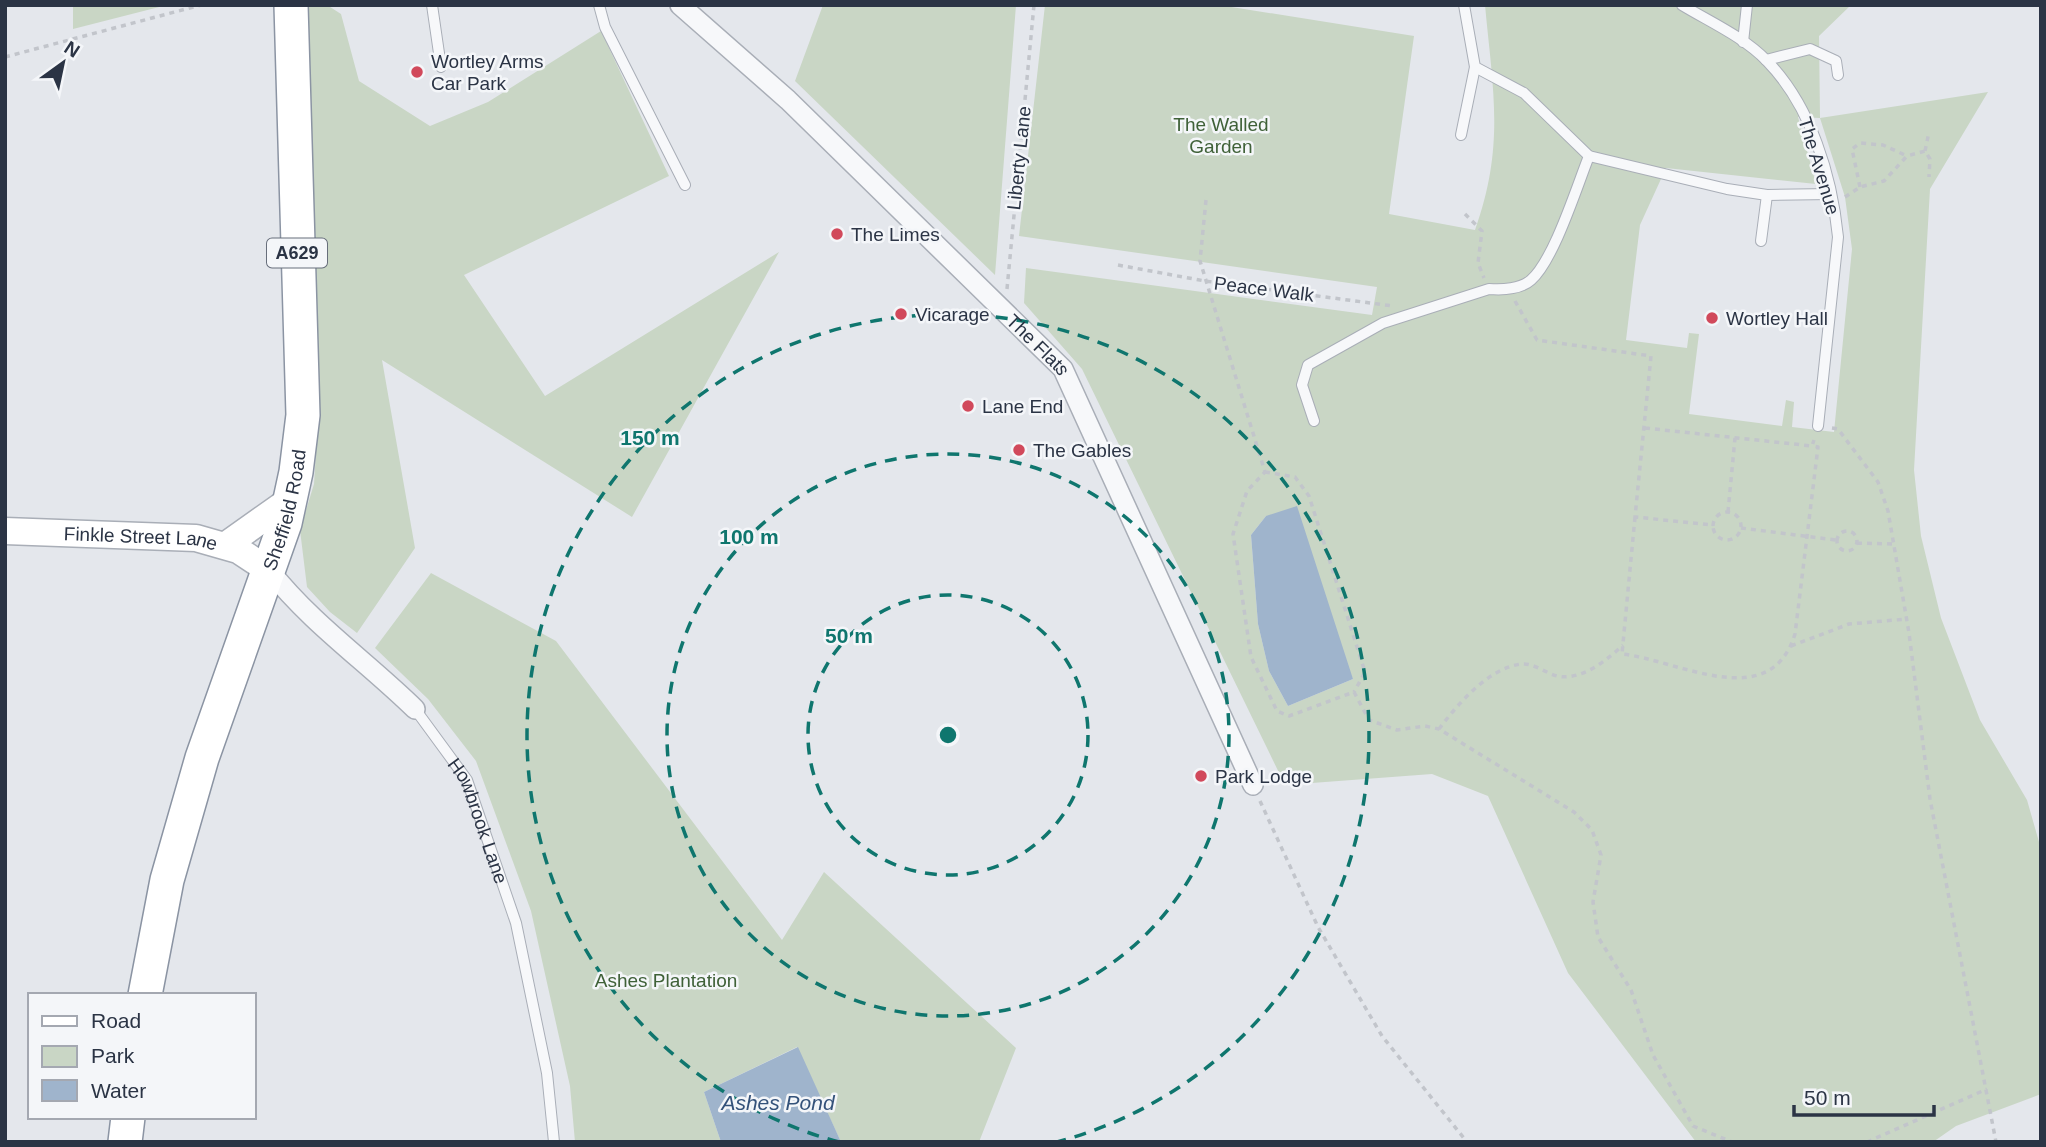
<svg xmlns="http://www.w3.org/2000/svg" width="2046" height="1147" viewBox="0 0 2046 1147" font-family="Arial,sans-serif">
<style>
.green{fill:#c9d6c5;fill-rule:evenodd}
.water{fill:#9fb4cc}
.lines{fill:none;stroke-linecap:round;stroke-linejoin:round}
.lane-casing{stroke:#a9aeb7;stroke-width:12}
.street-casing{stroke:#a9aeb7;stroke-width:22}
.secondary-casing{stroke:#a9aeb7;stroke-width:29}
.highway-casing{stroke:#8b94a3;stroke-width:36}
.path{stroke:#c2c5cb;stroke-width:3.5;stroke-dasharray:5 5;stroke-linecap:butt}
.lane{stroke:#f7f8fa;stroke-width:10}
.street{stroke:#f7f8fa;stroke-width:19}
.secondary{stroke:#fff;stroke-width:26}
.highway{stroke:#fff;stroke-width:33}
.ring{fill:none;stroke:#0f766e;stroke-width:3.5;stroke-dasharray:12 9}
.poi-dot{fill:#d1495b;stroke:#f4f6f9;stroke-width:2.5}
.labels{text-anchor:middle;dominant-baseline:central;stroke-width:5;stroke-linejoin:round;paint-order:stroke}
.shield{fill:#f4f6f9;stroke:#676e7b;stroke-width:2}
.shield-label{font-size:18px;font-weight:bold;fill:#2b3445}
.poi-label{font-size:19px;fill:#2b3445;stroke:#f4f6f9;text-anchor:start}
.park-label{font-size:19px;fill:#3f6138;stroke:#f4f6f9}
.street-label{font-size:19px;fill:#2b3445;stroke:#f4f6f9}
.water-label{font-size:21px;font-style:italic;fill:#34527a;stroke:#f4f6f9}
.centre{fill:#0f766e;stroke:#f4f6f9;stroke-width:3.5}
.ring-label{font-size:21px;text-anchor:middle;font-weight:bold;fill:#0f766e;stroke:#f4f6f9;stroke-width:5;stroke-linejoin:round;paint-order:stroke}
</style>
<rect width="100%" height="100%" fill="#e4e7ec"/>
<path class="green" d="M73,5H167L73,29Z
M305,5H327L341,14L359,81L430,126L488,102L601,31L669,176L464,275L545,396L779,252L632,517L382,360L415,548L357,633L330,612L307,587L300,530L314,484L319,402Z
M823,5H1016L995,275L795,81Z
M1045,5H1219L1414,36L1389,214L1475,230C1505,146 1493,91 1485,5H1851L1819,36L1820,118L1988,92L1930,189L1914,470L1921,536L1941,618L1980,720L2027,800L2041,849V1094L1956,1126L1933,1142H1696L1568,973L1488,796L1432,774L1285,785L1082,369L1024,303L1026,268L1372,315L1377,287L1019,236ZM1798,117L1820,118L1845,197L1852,249L1834,432L1792,427L1794,402L1786,400L1782,426L1689,414L1699,334L1689,333L1687,348L1626,340L1640,225L1666,168L1816,184ZM1266,516L1353,679L1288,706L1269,671L1258,624L1251,535Z
M431,573L556,641L782,940L824,872L1016,1048L979,1142H841L797,1047L704,1092L721,1142H575L570,1086L531,911L476,761L428,699L375,648Z"/>
<path class="water" d="M1297,506L1353,679L1288,706L1269,671L1258,624L1251,535L1266,516Z
M798,1047L841,1142H721L704,1092Z"/>
<g class="lines">
<defs>
<g id="lane">
<path d="M432,5L441,67"/>
<path d="M599,5L605,27L685,185"/>
<path d="M1464,5L1475,67L1524,93L1589,156L1727,189L1767,195L1831,194"/>
<path d="M1682,5C1710,22 1744,37 1767,61C1811,106 1832,176 1838,237L1818,426"/>
<path d="M1743,42L1747,5"/>
<path d="M1766,60L1810,49L1836,61L1838,75"/>
<path d="M1461,135L1475,67"/>
<path d="M1761,241L1767,195"/>
<path d="M1314,421L1302,385L1308,365L1383,323L1489,289C1502,290 1521,289 1531,280C1554,260 1577,186 1589,156"/>
<path id="s1" d="M415,709L467,780L516,923L547,1073L554,1142"/>
</g>
<g id="street">
<path id="s2" d="M680,5L788,100L1063,369L1253,785"/>
<path d="M270,571C312,624 367,662 415,709"/>
</g>
<g id="secondary">
<path id="s3" d="M5,531L196,538L238,550L270,571"/>
<path d="M226,545L291,499"/>
</g>
<g id="highway">
<path id="s4" d="M145,995L167,880L202,758L285,523L296,472L303,415L291,5"/>
<path d="M125,1142L128,1117"/>
</g>
</defs>
<use href="#lane" class="lane-casing"/>
<use href="#street" class="street-casing"/>
<use href="#secondary" class="secondary-casing"/>
<use href="#highway" class="highway-casing"/>
<path class="path" d="M5,57L201,5
M1925,151L1929,132
M1860,187L1852,149L1860,143L1883,145L1907,156
M1845,197L1860,187L1884,181L1907,156L1925,151L1930,159L1929,177
M1206,200L1200,261L1265,472L1247,491L1233,534L1251,657L1277,711L1289,716L1354,692L1369,720L1397,730L1425,726L1439,729L1574,812L1592,830L1601,855L1593,902L1598,937L1631,990L1653,1055L1693,1126L1732,1142
M1465,214L1482,231L1478,263L1484,278
M1118,265L1205,281L1393,306
M1007,289L1034,5
M1515,301L1537,340L1651,356L1635,517L1713,525
M1645,428L1812,446L1814,440
M1832,428L1838,429L1878,482L1888,511L1909,633L1930,799L1996,1142
M1265,472L1295,477L1309,496L1365,672L1354,692
M1728,512L1735,438
M1713 526a14 14 0 1 1 28 0a14 14 0 1 1-28 0Z
M1635,517L1622,654C1678,660 1770,715 1795,634L1818,447L1813,446
M1741,528L1836,540
M1837 541a10 10 0 1 1 20 0a10 10 0 1 1-20 0Z
M1857,543L1893,544
M1791,646L1849,624L1907,619
M1439,729C1457,705 1489,667 1522,664C1533,663 1546,673 1557,676C1582,681 1607,660 1623,645
M1260,801L1318,927L1382,1036L1467,1142
M1867,1142L1987,1089"/>
<use href="#lane" class="lane"/>
<use href="#street" class="street"/>
<use href="#secondary" class="secondary"/>
<use href="#highway" class="highway"/>
</g>
<g class="ring">
<circle cx="948" cy="735" r="140"/>
<circle cx="948" cy="735" r="281"/>
<path d="M839 1142A421 421 0 1 1 1057 1142"/>
</g>
<g class="poi-dot">
<circle cx="417" cy="72" r="7"/>
<circle cx="837" cy="234" r="7"/>
<circle cx="901" cy="314" r="7"/>
<circle cx="1712" cy="318" r="7"/>
<circle cx="968" cy="406" r="7"/>
<circle cx="1019" cy="450" r="7"/>
<circle cx="1201" cy="776" r="7"/>
</g>
<g class="labels">
<rect class="shield" x="267" y="238.5" width="60" height="29" rx="5"/>
<g class="shield-label">
<text x="297" y="253">A629</text>
</g>
<g class="poi-label">
<text x="431" y="61">Wortley Arms<tspan x="431" dy="22">Car Park</tspan></text>
<text x="851" y="234">The Limes</text>
<text x="915" y="314">Vicarage</text>
<text x="1726" y="318">Wortley Hall</text>
<text x="982" y="406">Lane End</text>
<text x="1033" y="450">The Gables</text>
<text x="1215" y="776">Park Lodge</text>
</g>
<g class="park-label">
<text x="1221" y="124">The Walled<tspan x="1221" dy="22">Garden</tspan></text>
<text x="666" y="980">Ashes Plantation</text>
</g>
<g class="street-label">
<text transform="translate(1019 158) rotate(-84)">Liberty Lane</text>
<text transform="translate(1819 166) rotate(73)">The Avenue</text>
<text transform="translate(1264 289) rotate(7)">Peace Walk</text>
<text stroke="none"><textPath href="#s2" startOffset="494">The Flats</textPath></text>
<text stroke="none"><textPath href="#s4" startOffset="506">Sheffield Road</textPath></text>
<text stroke="none"><textPath href="#s3" startOffset="136">Finkle Street Lane</textPath></text>
<text stroke="none"><textPath href="#s1" startOffset="130">Howbrook Lane</textPath></text>
</g>
<g class="water-label">
<text x="778" y="1102">Ashes Pond</text>
</g>
</g>
<circle cx="948" cy="735" r="10" class="centre"/>
<g class="ring-label">
<text x="650" y="445">150 m</text>
<text x="749" y="544">100 m</text>
<text x="849" y="643">50 m</text>
</g>
<rect width="2046" height="1147" fill="none" stroke="#2b3445" stroke-width="14"/>
<rect x="28" y="993" width="228" height="126" fill="#f4f6f9" stroke="#a4a8b1" stroke-width="2"/>
<rect x="42" y="1016" width="35" height="10" fill="#ffffff" stroke="#a4a8b1" stroke-width="2"/>
<text x="91" y="1028" font-size="21" fill="#2b3445">Road</text>
<rect x="42" y="1046" width="35" height="21" fill="#c9d6c5" stroke="#a4a8b1" stroke-width="2"/>
<text x="91" y="1063" font-size="21" fill="#2b3445">Park</text>
<rect x="42" y="1080" width="35" height="21" fill="#9fb4cc" stroke="#a4a8b1" stroke-width="2"/>
<text x="91" y="1098" font-size="21" fill="#2b3445">Water</text>
<g transform="translate(63 63) rotate(33)" stroke="#f4f6f9" stroke-width="5" paint-order="stroke">
<path d="M0-5L12 26L0 18L-12 26Z" fill="#2b3445"/>
<text y="-10" font-size="19" font-weight="bold" text-anchor="middle" fill="#2b3445">N</text>
</g>
<path d="M1794 1105v10h140v-10" fill="none" stroke="#2b3445" stroke-width="3.5"/>
<text x="1804" y="1105" font-size="21" fill="#2b3445" stroke="#f4f6f9" stroke-width="5" paint-order="stroke">50 m</text>
</svg>
